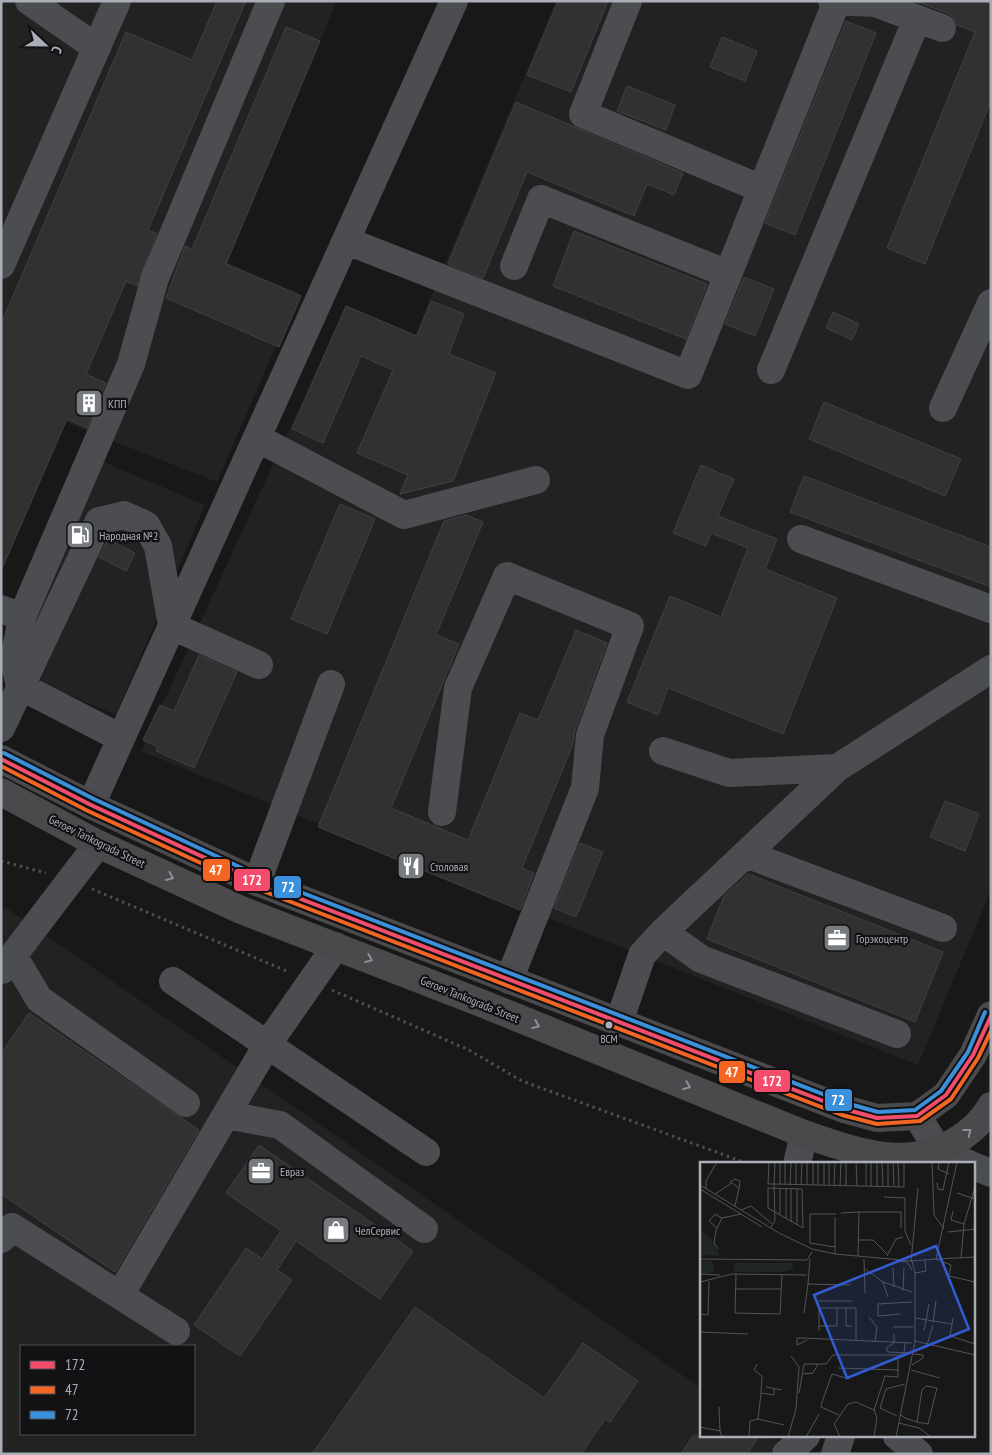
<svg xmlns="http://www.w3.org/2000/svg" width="992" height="1455" viewBox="0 0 992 1455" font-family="'PT Sans Narrow',sans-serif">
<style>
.built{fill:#222223;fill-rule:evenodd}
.building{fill:#313132;stroke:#404144}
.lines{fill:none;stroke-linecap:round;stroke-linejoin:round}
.path{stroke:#4e4f51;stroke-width:3;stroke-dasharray:2.5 4;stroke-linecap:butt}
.minor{stroke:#4c4d50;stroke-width:28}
.major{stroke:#4a4a4c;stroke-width:28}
.bus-1-casing{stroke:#121214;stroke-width:8}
.bus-2-casing{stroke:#121214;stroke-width:8}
.bus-3-casing{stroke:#121214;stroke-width:8}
.bus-1{stroke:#f44d6c;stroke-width:4}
.bus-2{stroke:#f26522;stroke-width:4}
.bus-3{stroke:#3a90db;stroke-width:4}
.oneway{stroke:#8d9097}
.bus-dot{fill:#aaaeb7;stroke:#121214;stroke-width:2}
.labels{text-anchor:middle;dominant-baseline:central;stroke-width:4.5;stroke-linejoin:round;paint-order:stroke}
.bus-label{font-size:11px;fill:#aaaeb7;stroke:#121214}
.poi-label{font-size:12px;fill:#aaaeb7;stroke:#121214;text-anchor:start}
.street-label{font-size:12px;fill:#aaaeb7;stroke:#121214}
.inset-road{fill:none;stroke:#525458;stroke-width:1}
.view{fill:#325cd3;fill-opacity:0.15;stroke:#325cd3;stroke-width:2.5}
.inset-edge{fill:none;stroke:#aaaeb7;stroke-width:2.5}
.line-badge{stroke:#121214;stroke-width:2}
.badge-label{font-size:14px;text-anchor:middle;font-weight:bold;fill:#fff}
</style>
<rect width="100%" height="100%" fill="#181818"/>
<path class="built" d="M1,1H337L226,262L299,293L217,482L65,422L1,572Z
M556,1H991V890L918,1065L573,928L141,751L346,306L415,335Z
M83,453L205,505L116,715L1,667V645Z
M5,907L701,1388V1436H771L796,1454H1V912ZM21,1346H194V1434H21Z"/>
<path class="building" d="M217,1H246L148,230L157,234L137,286L126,281L86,374L106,383L87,428L67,419L1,571V324L126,32L192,60Z
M558,1H608L571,92L527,75Z
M915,1H991V101L925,264L887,248L975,32L957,25L954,18L947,13Z
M846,21L876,33L795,235L765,223Z
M286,27L320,41L226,264L301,296L279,347L166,298L185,246L192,249Z
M722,37L757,51L745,81L710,67Z
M627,86L675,105L666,130L617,111Z
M516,102L683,173L674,195L647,184L634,216L527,172L483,278L448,264Z
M574,231L707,284L686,339L553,286Z
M744,277L774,289L755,336L725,324Z
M431,301L464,314L449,354L496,373L453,481L400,494L408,475L357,453L393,370L361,356L323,443L292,429L346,306L417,336Z
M833,312L859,324L852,340L826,328Z
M824,402L961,459L945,496L809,439Z
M701,465L734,479L718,516L777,539L765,569L837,598L783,734L668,688L658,715L627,702L670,596L721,617L748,548L711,533L706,546L673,533Z
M804,476L991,547V587L790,512Z
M340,504L375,519L327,634L291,619Z
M466,515L483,522L436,635L459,644L391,808L468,840L520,713L538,720L576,630L607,643L575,730L573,744L522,868L534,873L520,910L318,827L444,521Z
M108,539L135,553L126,571L99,557Z
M199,655L237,672L194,768L156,751L158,747L143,740L160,705L174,711Z
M945,801L979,814L965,851L930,837Z
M580,843L603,852L576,917L554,908Z
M748,874L943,952L915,1022L707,939L724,896Z
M29,1013L199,1130L115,1272L1,1194V1054Z
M259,1145L413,1251L380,1299L296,1241L277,1270L292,1280L240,1356L194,1325L246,1248L262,1259L281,1231L226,1193Z
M415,1307L544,1398L583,1343L638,1381L610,1422L605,1419L581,1454H312Z
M693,1436H759L747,1454H681Z"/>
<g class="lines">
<path class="path" d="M1,861L46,873
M92,889L289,972
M332,990L469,1050L522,1081L749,1164"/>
<path class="minor" d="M29,1L97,48
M628,1L583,114L762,189
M832,1L875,3L942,28
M347,241L688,375L836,3
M1,265L117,1
M514,266L541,199L728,274
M771,370L917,19
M943,408L991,303
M257,438L404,515L536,480
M801,539L991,609
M1,609L22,617L14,661L20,686L121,738
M22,617L131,364L155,278L271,1
M1,728L99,521L124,515L146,525L158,546L172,626L259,665
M663,751L729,773L837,768
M91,805L454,1
M442,812L458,688L507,576L630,626L590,735L585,788L509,980
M746,854L943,928
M257,882L331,684
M663,932L701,959L897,1034
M13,955L39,999L186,1103
M2,970L98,844
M173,981L426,1152
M619,1022L642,955L663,932L837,768L991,669
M226,1115L280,1125L424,1229
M917,1116L939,1151L969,1164
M797,1164L804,1134
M973,1166L991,1173
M1,1239L12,1227L176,1331
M120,1295L267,1045L336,946
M897,1436L919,1454
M786,1454L806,1436
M835,1454L841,1436"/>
<path class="major" d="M1,759L91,805L257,882L844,1109L877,1118L917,1116L946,1095L973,1055L991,1015
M1,792L98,844L241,910L481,1003L804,1134C855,1151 906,1172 956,1141C970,1132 983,1121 991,1106"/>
<defs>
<path id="bus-1" d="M1,759L91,805L257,882L844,1109L877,1118L917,1116L946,1095L973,1055L991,1016"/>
<path id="bus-2" d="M1,766L88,811L255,888L842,1115L877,1124L920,1121L951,1099L978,1058L991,1031"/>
<path id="bus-3" d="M4,753L94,799L259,876L846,1103L878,1112L915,1110L941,1091L968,1052L985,1012"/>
</defs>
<use href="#bus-1" class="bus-1-casing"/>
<use href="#bus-2" class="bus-2-casing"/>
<use href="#bus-3" class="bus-3-casing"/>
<use href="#bus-1" class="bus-1"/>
<use href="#bus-2" class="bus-2"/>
<use href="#bus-3" class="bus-3"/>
</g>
<defs><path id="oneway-chevron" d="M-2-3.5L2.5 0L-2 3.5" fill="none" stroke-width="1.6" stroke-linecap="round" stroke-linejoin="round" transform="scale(1.25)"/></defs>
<g class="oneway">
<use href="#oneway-chevron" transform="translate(170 877) rotate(25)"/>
<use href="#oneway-chevron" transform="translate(369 959) rotate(22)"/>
<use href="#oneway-chevron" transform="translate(536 1025) rotate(22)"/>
<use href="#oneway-chevron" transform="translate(687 1086) rotate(22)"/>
<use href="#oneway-chevron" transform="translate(968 1132) rotate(-38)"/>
</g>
<defs>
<symbol id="building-square" viewBox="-11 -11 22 22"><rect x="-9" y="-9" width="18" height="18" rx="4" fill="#777a7f" stroke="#121214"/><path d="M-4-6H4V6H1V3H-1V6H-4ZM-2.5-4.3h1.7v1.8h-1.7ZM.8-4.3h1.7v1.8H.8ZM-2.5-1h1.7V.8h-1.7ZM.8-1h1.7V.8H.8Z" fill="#fff"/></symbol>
<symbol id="fuel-square" viewBox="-11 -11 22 22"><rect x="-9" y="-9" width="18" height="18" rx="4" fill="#777a7f" stroke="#121214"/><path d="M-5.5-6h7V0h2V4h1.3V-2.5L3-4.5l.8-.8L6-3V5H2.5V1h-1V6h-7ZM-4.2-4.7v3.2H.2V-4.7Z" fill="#fff"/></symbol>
<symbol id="restaurant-square" viewBox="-11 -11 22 22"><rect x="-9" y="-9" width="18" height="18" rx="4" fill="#777a7f" stroke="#121214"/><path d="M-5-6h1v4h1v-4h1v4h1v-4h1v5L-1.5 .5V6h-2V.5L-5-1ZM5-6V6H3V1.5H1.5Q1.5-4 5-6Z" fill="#fff"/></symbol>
<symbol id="office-square" viewBox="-11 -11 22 22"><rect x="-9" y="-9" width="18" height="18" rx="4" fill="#777a7f" stroke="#121214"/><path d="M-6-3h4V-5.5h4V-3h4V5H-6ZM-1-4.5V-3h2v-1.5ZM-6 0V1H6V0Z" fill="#fff"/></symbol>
<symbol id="shop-square" viewBox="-11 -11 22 22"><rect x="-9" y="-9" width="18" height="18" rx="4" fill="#777a7f" stroke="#121214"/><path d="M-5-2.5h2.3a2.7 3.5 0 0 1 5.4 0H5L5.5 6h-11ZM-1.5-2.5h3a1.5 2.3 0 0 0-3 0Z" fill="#fff"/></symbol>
</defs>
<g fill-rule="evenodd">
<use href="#building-square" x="73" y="387" width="32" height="32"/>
<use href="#fuel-square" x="64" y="519" width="32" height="32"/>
<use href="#restaurant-square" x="395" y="850" width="32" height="32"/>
<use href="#office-square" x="821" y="922" width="32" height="32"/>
<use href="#office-square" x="245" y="1155" width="32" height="32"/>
<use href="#shop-square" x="320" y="1214" width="32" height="32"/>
</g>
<circle class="bus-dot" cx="609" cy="1025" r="4.5"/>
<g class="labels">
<g class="bus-label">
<text x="609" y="1039">ВСМ</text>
</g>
<g class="poi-label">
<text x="108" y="403">КПП</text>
<text x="99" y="535">Народная №2</text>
<text x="430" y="866">Столовая</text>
<text x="856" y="938">Горэкоцентр</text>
<text x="280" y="1171">Евраз</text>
<text x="355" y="1230">ЧелСервис</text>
</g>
<g class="street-label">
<text transform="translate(97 841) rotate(26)">Geroev Tankograda Street</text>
<text transform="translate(470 999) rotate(22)">Geroev Tankograda Street</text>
</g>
</g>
<g transform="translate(700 1162)">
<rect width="275" height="275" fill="#181818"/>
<path d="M0,69L11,76L20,94L0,93ZM0 105a7 7 0 1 1 14 0a7 7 0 1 1-14 0ZM35,101H93V107L83,110H33Z" fill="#202621"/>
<path class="inset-road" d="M69,0L68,22H74L75,0M156,0L157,24M166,0V24M171,0V25M177,0V25M182,0L183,25M188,0V25M193,0L194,25M198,0L199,24M232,0L234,53L244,67M239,0L238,7L249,12M29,21L35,17L40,19L39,26M237,21L238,27L243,28L249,0M80,22V0M85,22V0M0,23L79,71L112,87L135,92L212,99L215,111V179L196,275M90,23L91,0M96,23V0M101,23L102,0M107,23V0M113,23V0M118,23V0M124,23V0M129,23V0M134,23L135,0M140,24L141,0M146,24V0M6,26V19L17,0M68,26L102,27L103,66L68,46ZM0,27L62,65M80,27V52M86,27V56M91,27V59M97,27V63M257,31L275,37M15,32L32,21L39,26L35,44M184,35L205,36V69L211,83M41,48L51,44L72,62M253,49L251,58L264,62M141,51L159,50M17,66L9,59L15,52L22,56M70,66L75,59L74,22L204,25V0M248,70L275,67M159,78H173L187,92M135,85L110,81V52H136M18,87L14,81L16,68L22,56L41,52M135,92V55M158,94L159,50H201V66M187,94L196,77L203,75M261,96L264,62L275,25M0,97L107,98L112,90M110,97L108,122L150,123M164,97L165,131M236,97L251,103L249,114L275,120M237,97L275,95M196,99L207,100L212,108M212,99L236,97L257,0M211,100L218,26M193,106L194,125M165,107L183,120L212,130M215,111L226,109L225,97M0,112L20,113M36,112L35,151L80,152L82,112M0,120L32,112L107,113M183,120L188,135M35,127H81M203,129L204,106M118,139H152M119,146H156V179M119,146V169M146,146V164H152M104,151L108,122M0,152L8,153L9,119M200,152L178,154V142L212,140M169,155L177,165L175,180M215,156L252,162M253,156L250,174L275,182M233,160L236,139M119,164H137V146M193,165H213M224,169L229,142M0,170L48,172M194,172V181L186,186L188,190L211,191M107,178L97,183V176H103L212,181M215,179L275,193M227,183L233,163M212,203L223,196V193L213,192M138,206L198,208V193L204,191L205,181M211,208L240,216M103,212L113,211L118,202M66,225L82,228M61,231L74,233V226M99,231L104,202H126L133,193H198M19,245L20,269M139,253L121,245L122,240L132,212L149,217M201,253L205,256L217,260L228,262L237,226L226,224L222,228L217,260M197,254L180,246L186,227L205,222M58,257L84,263M199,261L219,266L231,275M0,265L20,269L22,275M49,275L50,259L58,257L61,231L62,214L54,208L57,202M88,275L96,247L99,205L91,194M106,275L119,252M140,275L134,262L148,242L156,240L174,248M174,275L177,256L174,248L185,214L198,215V208"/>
<path class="view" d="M236,84L269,167L147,216L114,133Z"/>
<rect width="275" height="275" class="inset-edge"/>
</g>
<g class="line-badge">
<rect x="202" y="858" width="29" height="24" rx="5" fill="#f26522"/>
<rect x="233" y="868" width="38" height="24" rx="5" fill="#f44d6c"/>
<rect x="273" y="875" width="29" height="24" rx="5" fill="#3a90db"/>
<rect x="718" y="1060" width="28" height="24" rx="5" fill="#f26522"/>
<rect x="753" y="1069" width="38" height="24" rx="5" fill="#f44d6c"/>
<rect x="824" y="1088" width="29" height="24" rx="5" fill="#3a90db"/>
</g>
<g class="badge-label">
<text x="216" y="875">47</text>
<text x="252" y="885">172</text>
<text x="288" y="892">72</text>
<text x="732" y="1077">47</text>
<text x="772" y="1086">172</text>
<text x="838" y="1105">72</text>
</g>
<rect width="992" height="1455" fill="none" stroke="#aaaeb7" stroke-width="5"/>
<rect x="20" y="1345" width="175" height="90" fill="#121214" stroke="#4f5055"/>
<rect x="30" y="1361" width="25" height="8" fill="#f44d6c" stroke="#4f5055"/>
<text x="65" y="1370" font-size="15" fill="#aaaeb7">172</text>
<rect x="30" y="1386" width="25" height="8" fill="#f26522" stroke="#4f5055"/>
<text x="65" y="1395" font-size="15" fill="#aaaeb7">47</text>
<rect x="30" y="1411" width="25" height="8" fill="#3a90db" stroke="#4f5055"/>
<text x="65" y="1420" font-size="15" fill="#aaaeb7">72</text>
<g transform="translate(45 45) rotate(112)" stroke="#121214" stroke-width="4" paint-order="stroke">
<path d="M0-4L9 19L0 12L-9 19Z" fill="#aaaeb7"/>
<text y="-8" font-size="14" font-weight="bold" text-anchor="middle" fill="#aaaeb7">С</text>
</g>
</svg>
